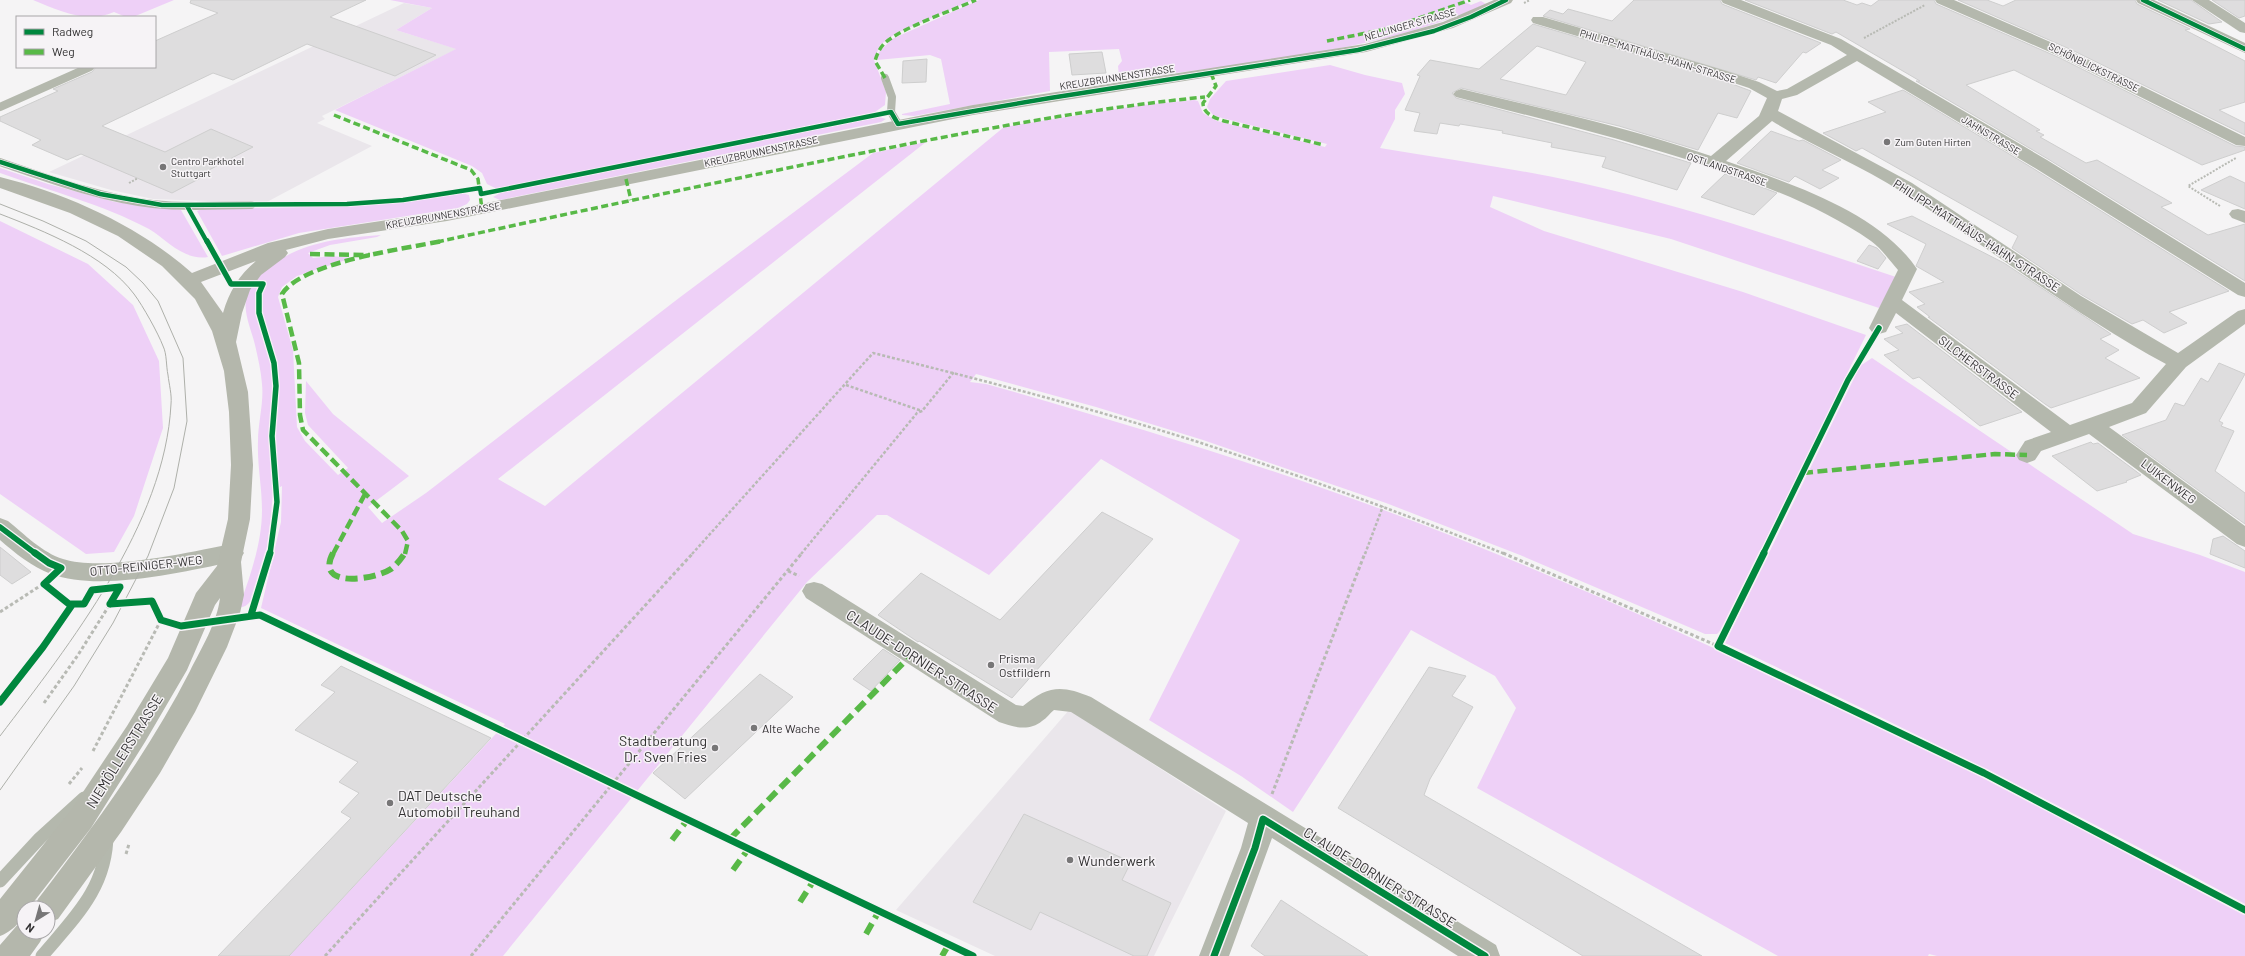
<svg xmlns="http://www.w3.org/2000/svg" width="2245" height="956" viewBox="0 0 2245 956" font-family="Barlow,sans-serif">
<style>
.built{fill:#eae6eb}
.green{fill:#eed0f7}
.building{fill:#deddde;stroke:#cecece;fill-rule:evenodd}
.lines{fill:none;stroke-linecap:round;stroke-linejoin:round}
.path-far2{stroke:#b8bab4;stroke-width:2;stroke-dasharray:2 1.5;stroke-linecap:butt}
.path-far1{stroke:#b8bab4;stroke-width:2.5;stroke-dasharray:3 2;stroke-linecap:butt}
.path{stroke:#b8bab4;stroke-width:3;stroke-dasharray:3.5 2.5;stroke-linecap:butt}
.service-far1{stroke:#b4b8ad;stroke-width:8}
.service{stroke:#b4b8ad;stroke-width:13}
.minor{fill:#b4b8ad;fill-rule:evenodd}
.secondary{fill:#b4b7ac;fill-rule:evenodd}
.tram{stroke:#aeb0aa;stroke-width:1}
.quiet-far2{stroke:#58b947;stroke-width:3.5;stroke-dasharray:7 3.5;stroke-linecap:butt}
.quiet-far1{stroke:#58b947;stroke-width:4.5;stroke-dasharray:10 4.5;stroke-linecap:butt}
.quiet{stroke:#58b947;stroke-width:6;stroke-dasharray:12 6;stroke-linecap:butt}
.cycleway-far2-casing{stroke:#f6f3f6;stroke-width:6}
.cycleway-far1-casing{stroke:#f6f3f6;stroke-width:8}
.cycleway-casing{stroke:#f6f3f6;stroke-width:10}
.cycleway-far2{stroke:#00873e;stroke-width:4.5}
.cycleway-far1{stroke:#00873e;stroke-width:5.5}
.cycleway{stroke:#00873e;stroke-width:7}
.poi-dot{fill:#777677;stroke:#f6f3f6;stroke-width:1.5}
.labels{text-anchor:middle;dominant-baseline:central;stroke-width:3;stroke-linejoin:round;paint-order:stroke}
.far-street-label{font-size:10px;fill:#333233;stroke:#f6f3f6}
.far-poi-label{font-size:10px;fill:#333233;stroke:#f6f3f6;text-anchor:start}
.street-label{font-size:12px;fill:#333233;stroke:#f6f3f6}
.poi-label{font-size:12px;fill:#333233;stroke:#f6f3f6;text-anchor:start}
.near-street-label{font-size:14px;fill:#333233;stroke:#f6f3f6}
.near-poi-label{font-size:14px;fill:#333233;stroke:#f6f3f6;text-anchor:start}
</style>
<rect width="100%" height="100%" fill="#f5f4f5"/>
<path class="built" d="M404,3L432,8L396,30L457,49L322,116L325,119L317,123L372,146L265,203L153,199L111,190L49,172Z
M1069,710L1226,811L1154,956H995L896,910Z"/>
<path class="green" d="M33,0H174L133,17H126L114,12C86,24 60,11 33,0Z
M390,0H973L895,34L880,45L874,60L886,92L885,105L875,112L508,187L495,188L487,184L482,173L472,166L335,110L456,49L396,30L432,8Z
M979,0H1464L1463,1L1471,5L1481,1L1486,4C1378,52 1257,61 1141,78L1139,73L1119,76L1118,66L1122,61L1119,49L1049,52L1050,91L914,116L902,115V114L950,104L941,59L930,55L877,60L879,52L892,39Z
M1330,65L1365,75L1402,83L1405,94L1395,110V119L1380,148C1446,159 1512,168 1577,182C1686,206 1791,242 1896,277L1879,308L1671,239L1493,196L1490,207L1544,231L1743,292L1866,335L1722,629L1717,634H1705L1520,555L1386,503L1203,440L1096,407L976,374L970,382L986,384C1145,429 1303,477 1457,538C1728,646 1989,777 2245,915V956H1937L1929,954L1928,956H1778L1477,788L1516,708L1495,676L1411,630L1293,812L1241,776L1149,720L1240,540L1101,459L989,575L887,515H877L807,582L503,956H289L505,724L261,608L281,522L282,486L273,491C272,508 264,613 239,607C250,577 262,543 262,510C262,487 257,464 258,441C258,422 264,403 262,384C261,371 258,358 255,345C251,328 241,310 248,292C252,282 259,276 267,269C299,242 340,238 381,235L377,237L330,245L308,253L313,258L331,256L352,258L297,276L282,287L278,297L293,350L297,427L305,441L338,475L348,468L308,425L305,413L306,381L333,414L409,476L368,507L382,523L426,493L679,298L873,153L926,142L498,479L545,506L1004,127L1142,105L1194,100L1198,101L1203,113L1217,121L1325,147L1327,144L1222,118L1213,115L1207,107L1210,99L1226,81Z
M879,117L886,119L881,122L500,200L493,197L500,193Z
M0,168L48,184L115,202L181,210L208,257C184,261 167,240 149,229C102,204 50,191 0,173Z
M462,193L469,195L470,200L467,204L458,208L299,233L222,256L197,211L202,209L349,206Z
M0,221L88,264L133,305L159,361L163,428L134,516L114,552L86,554L0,494Z
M1872,358L2133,534L2200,555L2245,572V904C2074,812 1901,725 1725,643L1860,366Z"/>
<path class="building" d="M191,0H366L330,17L436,55L395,76L307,44L233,80L213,73L102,126L165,152L211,129L253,147L207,171L212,172L172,193L81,154L67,160L32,145L41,140L0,121V117L58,91L53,89L92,72L96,67H155V41L218,13L190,3Z
M1634,0H1720L1722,4L1821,43L1806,53L1803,52L1776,83L1758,77L1756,80L1543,16L1550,10L1563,14L1568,9L1612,21Z
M1745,0H1843L1857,5L1862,3L1871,6L1879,0H1934L1936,4L2060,58L2235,146L2245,147V150L2202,165L2014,70L1966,85L2040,130L2036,131L2044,135L2040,137L2086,163L2097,160L2172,203L2161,207L2208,235L2245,224V281L2048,159L1916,81H1920L1836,32L1832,34Z
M1958,0H1987L2003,6L2016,0H2135L2137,4L2190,29L2185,30L2245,61V102L2219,110L2245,123V135L2072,50Z
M2158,0H2191L2222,22L2209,24Z
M2212,0H2245V16L2239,18Z
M1533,24L1716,78L1751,91L1737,118L1718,113L1698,150L1619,126L1461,88L1452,93L1456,98L1614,140L1691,163L1677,190L1602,167L1606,157L1551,147L1552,143L1502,133L1503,131L1460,124L1459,126L1440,123L1437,134L1414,131L1420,113L1405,110L1420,76L1417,75L1430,60L1479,69ZM1537,46L1586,62L1566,95L1500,79Z
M1102,52L1106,73L1072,75L1069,54Z
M927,59L926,82L902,83L903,61Z
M1903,90L2034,169L2229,291L2169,312L2187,323L2164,333L2143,320L2132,324L2082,295L2012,248L2018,236L1862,148L1856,151L1823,133L1886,112L1868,102Z
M1771,131L1799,141L1803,140L1841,160L1822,170L1839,178L1820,189L1795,176L1789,182L1737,163Z
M1725,174L1751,183L1777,193L1754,215L1701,197Z
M2230,176L2245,183V209L2201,190Z
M1912,216L2004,263L2111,334L2100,339L2119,350L2105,358L2140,378L2051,408L2045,404L1928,317H1930L1917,307L1925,304L1909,292L1944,282L1916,266L1926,244L1887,224Z
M1869,245L1877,248L1886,258L1878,269L1857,261Z
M1907,324L2022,412L1980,426L1919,377L1913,379L1884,355L1899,350L1884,339L1903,333L1895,327Z
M2219,363L2245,374L2219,421L2223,423L2221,426L2234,431L2215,471L2245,493V524L2122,435L2166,420L2175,403L2184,406L2201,378L2208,382Z
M2091,442L2093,444L2098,443L2141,475L2126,481L2127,482L2097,491L2052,456Z
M1102,512L1153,539L1012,698L919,641L918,642L878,615L921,573L1000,620Z
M2223,536L2245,551V568L2210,554L2213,539Z
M0,547L31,572L12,584L0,575Z
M883,649L900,660L871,691L853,679Z
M341,666L491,738L289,956H218L351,818L341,812L359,793L339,782L358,762L295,730L335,692L321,685Z
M1429,667L1466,676L1452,696L1473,707L1430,779L1424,795L1702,956H1583L1338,808Z
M760,674L793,697L685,799L653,773Z
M1024,814L1131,862L1122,880L1171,903L1147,956H1134L1040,912L1031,930L973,902Z
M1281,900L1316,923L1368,956H1265L1251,946Z"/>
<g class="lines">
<path class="path-far2" d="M1524,3L1530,0
M1864,38L1925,5
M129,183L138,178
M2220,206L2188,186L2236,158
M196,223L206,242"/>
<path class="path-far1" d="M206,241L212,252
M259,306L271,352L276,382L272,436L278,497L271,554
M846,385L922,411
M692,554L873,353C982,380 1091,408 1198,442C1302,476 1404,514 1505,554
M801,554L917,413L922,411L954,372
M1365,554L1383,506"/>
<path class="path" d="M1503,553L1718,646
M788,571L799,576
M47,587L72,605L84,604L90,593
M257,597L264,581L271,553
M110,604L152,601L159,618L169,623
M0,612L43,584
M253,615H260L293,631L973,956
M0,702L43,647L72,605
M44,703L78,655L117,593
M93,751L161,620
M69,784L82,768
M1272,794L1365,553
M126,854L129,844
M325,956L693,553
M471,956L802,553"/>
<path class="service-far1" d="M885,78L892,97L891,112L898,124
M0,107L90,67
M0,162C50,179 100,198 153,204C186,208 218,205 251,205"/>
<path class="service" d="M0,881L40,838L84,798
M42,956C74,918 107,888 107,834"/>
<path class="minor" d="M1721,0H1741L1841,39L2047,160L2245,283V297L2238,295L2035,168L1857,61L1797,95L1782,99L1778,111L1912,183L2081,296L2178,353L2238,311L2245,309V324L2186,367L2146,413L2109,427L2245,526V547L2237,544L2089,434L2041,451L2035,460L2027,463L2019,460L2016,455L2025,441L2051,432L1896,313L1886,332L1879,334L1872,332L1869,328L1898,270C1890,261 1881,248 1871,241C1822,207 1766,186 1709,167C1626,139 1541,119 1456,97L1453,94L1456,91L1461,89C1545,109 1630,128 1711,156L1759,116L1767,98L1749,88L1716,77L1533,23L1531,20L1533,17H1543L1726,71L1759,82L1777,91L1787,89L1847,55L1831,45L1723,3ZM1772,121C1814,147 1860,165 1902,192C1991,249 2073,314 2166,364L2132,403L2070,425L1902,300L1917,269C1878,211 1789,183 1726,161Z
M1935,0H1954L2071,51L2245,137V146L2236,145L2061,57L1937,3Z
M2192,0H2209L2245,23V33L2240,32Z
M2238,209L2245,211V223L2232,218L2229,214L2232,210Z
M0,518L8,521C24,534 43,553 63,559C103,572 190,552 232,544L240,547L244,553L240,559L232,562C182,572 99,592 51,574C32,567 15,553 0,540Z
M814,582L822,584L1016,705L1023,706C1048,685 1062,685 1091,697L1496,945L1500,956H1458L1272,838L1229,956H1199L1241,848L1248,823L1071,712L1054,710C1050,713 1047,718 1042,721C1029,732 1013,727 999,722L806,598L802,591L806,584Z"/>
<path class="secondary" d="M1494,0H1513L1511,3L1453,28L1366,52L973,115L447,221L328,239L286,250L288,253L285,257L261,275L250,290L242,313L236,342L248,392L253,465L250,519L241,562L244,595L240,613L227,647L195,712L160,773L121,832L58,919L48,923V908H34L38,899C94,826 148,753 190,671C201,649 217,623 220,598L215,605L187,670L145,742L91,828L29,908H24C24,921 11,932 0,936V899L71,810L127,726L168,658L196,593L217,566L228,519L231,465L229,412L224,371L212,331L195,299L162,266L118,236L70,213L0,188V177C68,194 139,226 192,273L268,243L328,229L447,211L973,105L1365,44L1443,22ZM256,261C239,275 229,292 223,313L201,282Z
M2136,0H2154L2245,43V53L2138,3Z
M24,920V932H45L40,942L30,956H0V945L20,922Z"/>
<path class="tram" d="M0,204L43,221L86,241L126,267L143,283L158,301L183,358L187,421L174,488L148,556L113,623L74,686L0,790
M0,214C44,231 105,255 134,294C143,306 158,333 163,346C167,354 166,366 168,375C169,384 172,395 171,404C165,524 70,644 0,736"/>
<path class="quiet-far2" d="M1327,41L1391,28L1470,0
M1211,73L1216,86L1203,103C1203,114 1215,118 1224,121L1324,145
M885,78L875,61C877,54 880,47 886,42C904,27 953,10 976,0
M334,115L471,170L478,179L482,209
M626,179L631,200
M437,242C570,213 704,185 837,158C959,134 1081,109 1205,97"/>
<path class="quiet-far1" d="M310,254L370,255
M1803,473L1995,454L2027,455
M333,554L365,494
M405,554L408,541L402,531L303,430L300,415L299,363L282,294C302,262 404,249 442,241"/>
<path class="quiet" d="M333,553C314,589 374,580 391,569C397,564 401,559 405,553
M730,839L912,654
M672,840L688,819
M733,870L749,848
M800,902L814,880
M866,934L879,911
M942,956L949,944"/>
<defs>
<path id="cycleway-far2" d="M2143,0L2245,49
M0,162L100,194L162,205L347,204L403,200L480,188L481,194L891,112L898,124L1050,98L1358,50L1434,31L1471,17L1506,0
M187,206L207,242"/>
<path id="cycleway-far1" d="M207,241L231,284H263L259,293V313L274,363L276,386L272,436L277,502L270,554
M0,527L36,554
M1763,554L1848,380L1879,328"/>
<path id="cycleway" d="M35,553L49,563L61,568L44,584L69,604H84L92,590L120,587L110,604
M1764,553L1718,646L1984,773L2245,910
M110,604L152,601L161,620L181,626L260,615L973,956
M251,615L270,553
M0,702L43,647L72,605
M1214,956L1255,848L1263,819L1485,956"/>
</defs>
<use href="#cycleway-far2" class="cycleway-far2-casing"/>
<use href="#cycleway-far1" class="cycleway-far1-casing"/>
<use href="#cycleway" class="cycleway-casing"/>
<use href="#cycleway-far2" class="cycleway-far2"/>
<use href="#cycleway-far1" class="cycleway-far1"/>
<use href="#cycleway" class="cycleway"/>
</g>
<g class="poi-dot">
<circle cx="1887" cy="142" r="4"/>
<circle cx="163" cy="167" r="4"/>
<circle cx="991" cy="665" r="4"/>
<circle cx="754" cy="728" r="4"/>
<circle cx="715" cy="748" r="4"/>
<circle cx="390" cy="803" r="4"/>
<circle cx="1070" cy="860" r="4"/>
</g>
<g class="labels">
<g class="far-street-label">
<text transform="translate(1410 24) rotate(-16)">NELLINGER STRASSE</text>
<text transform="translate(1658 56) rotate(17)">PHILIPP-MATTHÄUS-HAHN-STRASSE</text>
<text transform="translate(2094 67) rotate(26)">SCHÖNBLICKSTRASSE</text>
<text transform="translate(1117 77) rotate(-9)">KREUZBRUNNENSTRASSE</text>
<text transform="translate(1991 135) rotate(31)">JAHNSTRASSE</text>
<text transform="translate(761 151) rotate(-12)">KREUZBRUNNENSTRASSE</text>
<text transform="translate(1727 169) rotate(19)">OSTLANDSTRASSE</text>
<text transform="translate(443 215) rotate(-10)">KREUZBRUNNENSTRASSE</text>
</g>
<g class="far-poi-label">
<text x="1895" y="142">Zum Guten Hirten</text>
<text x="171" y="161">Centro Parkhotel<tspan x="171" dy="12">Stuttgart</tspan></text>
</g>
<g class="street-label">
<text transform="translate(1977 235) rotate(33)">PHILIPP-MATTHÄUS-HAHN-STRASSE</text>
<text transform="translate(1979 367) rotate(37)">SILCHERSTRASSE</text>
<text transform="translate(2169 481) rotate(37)">LUIKENWEG</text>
<text transform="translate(146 565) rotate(-6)">OTTO-REINIGER-WEG</text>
</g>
<g class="poi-label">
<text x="999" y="658">Prisma<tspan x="999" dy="14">Ostfildern</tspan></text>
<text x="762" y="728">Alte Wache</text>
</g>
<g class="near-street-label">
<text transform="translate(922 661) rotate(33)">CLAUDE-DORNIER-STRASSE</text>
<text transform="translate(124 751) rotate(-58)">NIEMÖLLERSTRASSE</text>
<text transform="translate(1380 877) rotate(32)">CLAUDE-DORNIER-STRASSE</text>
</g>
<g class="near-poi-label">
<text x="707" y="740" text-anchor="end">Stadtberatung<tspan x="707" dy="16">Dr. Sven Fries</tspan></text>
<text x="398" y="795">DAT Deutsche<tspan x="398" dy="16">Automobil Treuhand</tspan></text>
<text x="1078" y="860">Wunderwerk</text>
</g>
</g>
<rect x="16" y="16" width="140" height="52" fill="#f6f3f6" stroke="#a8a6a8"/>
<rect x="24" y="29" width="20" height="6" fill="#00873e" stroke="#a8a6a8"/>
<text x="52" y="36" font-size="12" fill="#333233">Radweg</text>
<rect x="24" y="49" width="20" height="6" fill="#58b947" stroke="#a8a6a8"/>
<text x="52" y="56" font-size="12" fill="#333233">Weg</text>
<g transform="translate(36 920) rotate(217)"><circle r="19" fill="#f6f3f6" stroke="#a8a6a8"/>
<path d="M0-3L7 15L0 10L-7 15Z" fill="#777677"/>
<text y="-6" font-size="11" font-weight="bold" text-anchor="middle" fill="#333233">N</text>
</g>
</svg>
